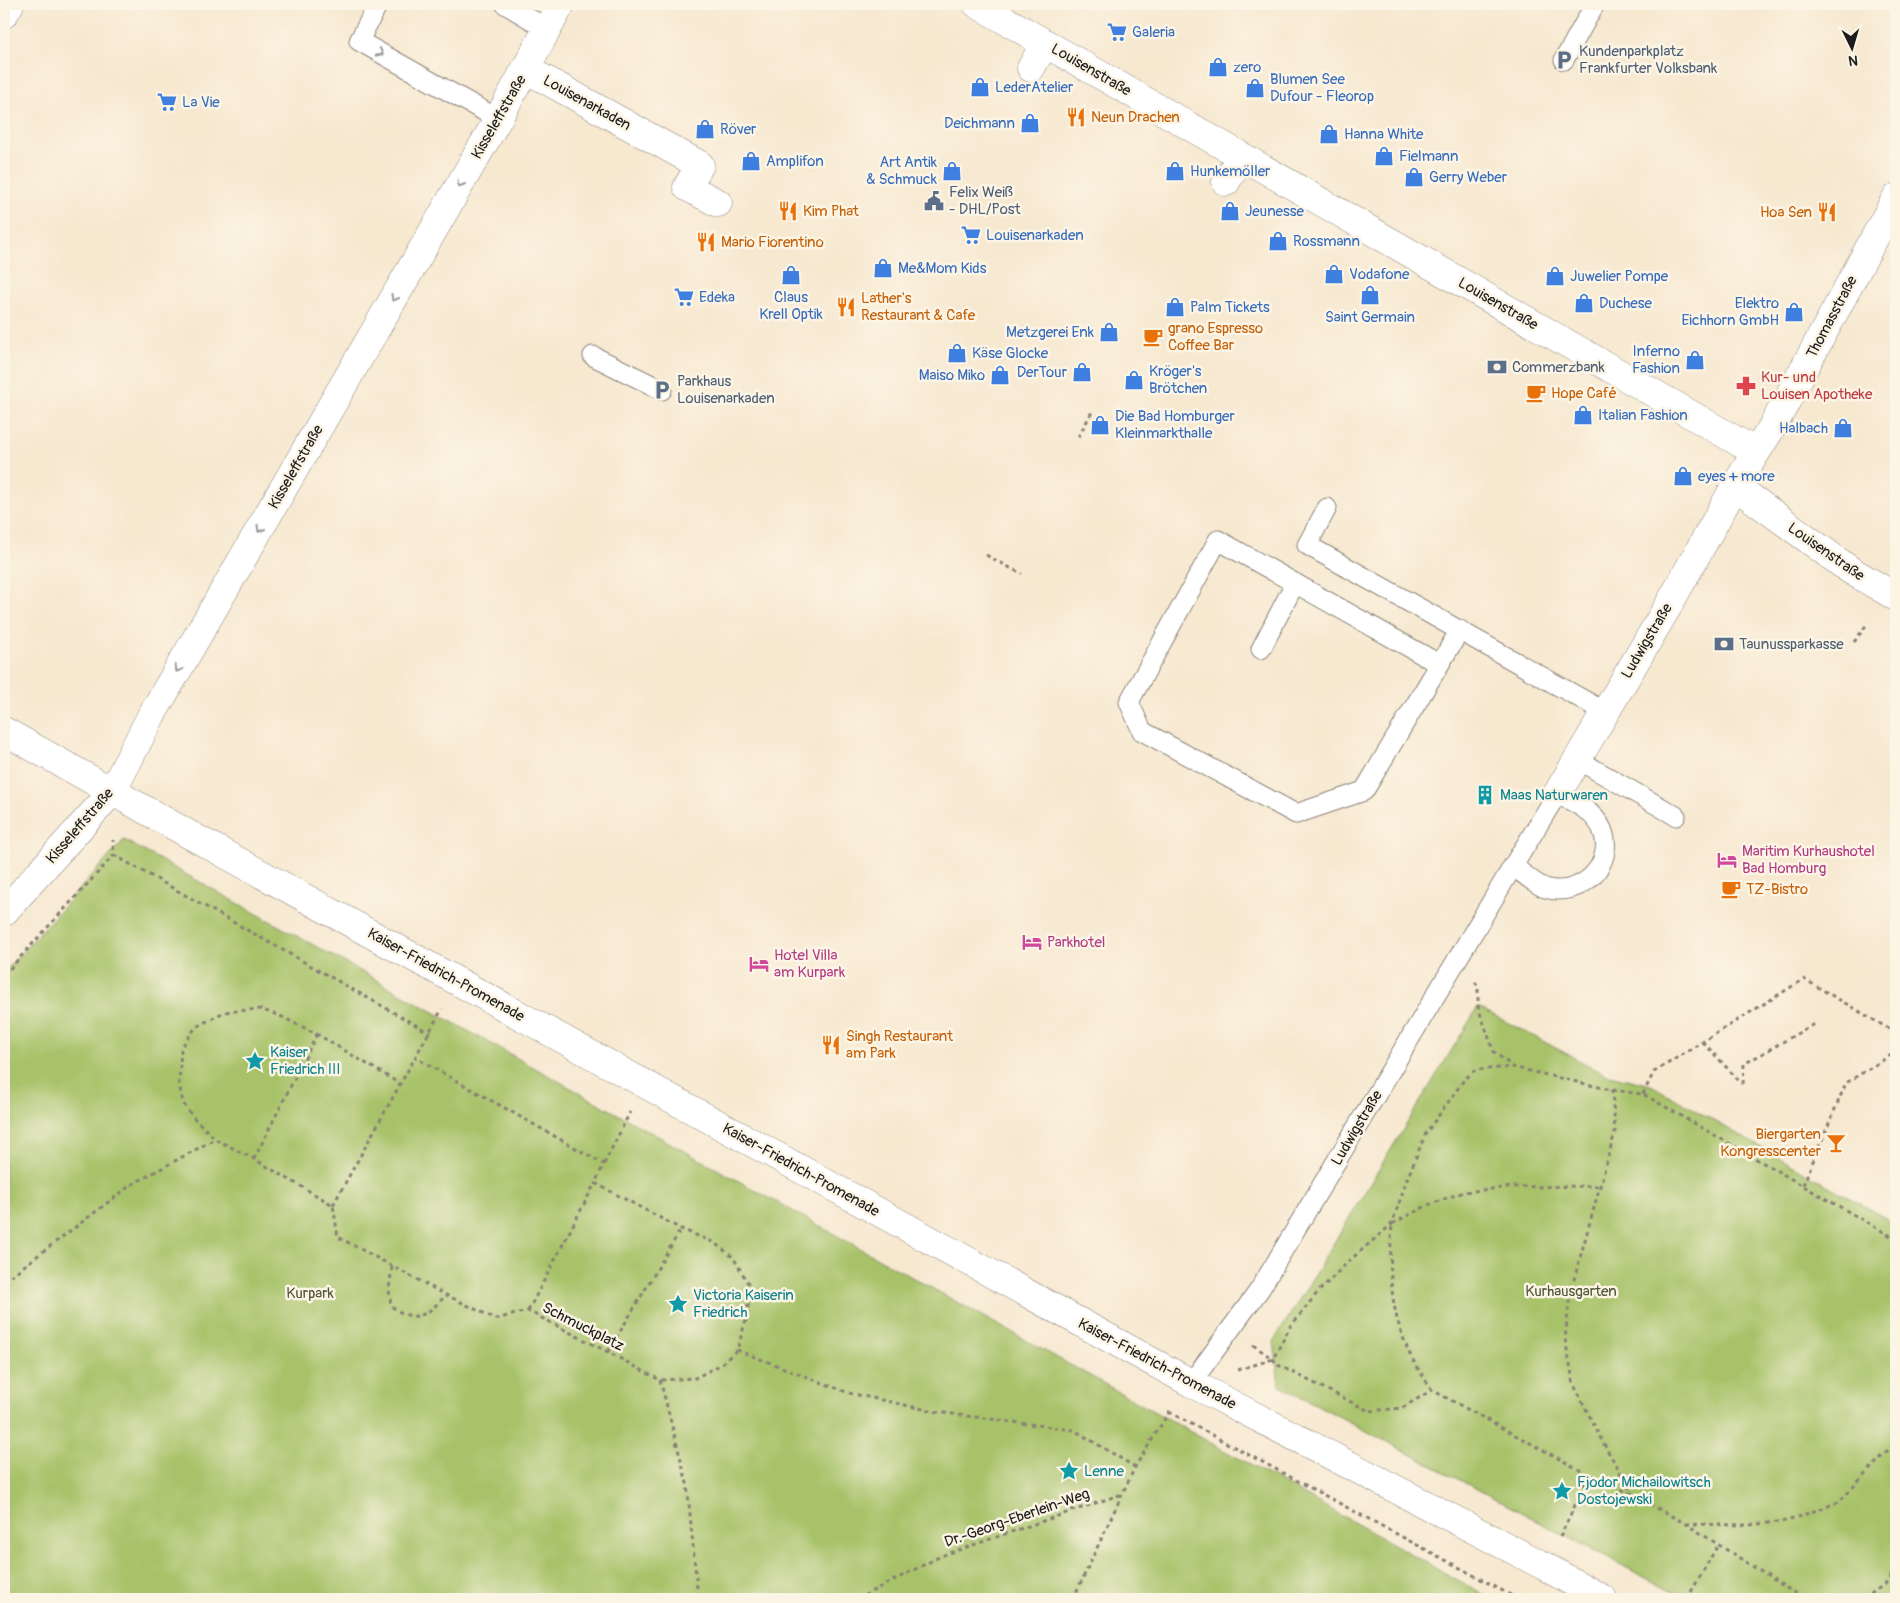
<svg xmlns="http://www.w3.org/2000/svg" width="1900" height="1603" viewBox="0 0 1900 1603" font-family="Pangolin,sans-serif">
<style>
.green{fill:#a7c269;stroke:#626f42}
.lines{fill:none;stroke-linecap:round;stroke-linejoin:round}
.service-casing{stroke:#8a8276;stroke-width:21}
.pedestrian-casing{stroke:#8a8276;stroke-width:29}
.minor-casing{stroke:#8a8276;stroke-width:29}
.path{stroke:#8a8276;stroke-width:3;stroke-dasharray:4 4;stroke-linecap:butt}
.service{stroke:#fff;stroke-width:19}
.pedestrian{stroke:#fff;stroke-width:28}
.minor{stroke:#fff;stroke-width:28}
.oneway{stroke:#999}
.labels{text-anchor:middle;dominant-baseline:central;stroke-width:5;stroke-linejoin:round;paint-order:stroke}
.shop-label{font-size:15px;fill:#366cbe;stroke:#fcf5e5;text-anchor:start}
.service-label{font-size:15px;fill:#4e5e75;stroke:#fcf5e5;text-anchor:start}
.street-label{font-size:15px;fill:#1c1c1c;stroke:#fcf5e5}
.food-label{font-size:15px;fill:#c56008;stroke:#fcf5e5;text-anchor:start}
.health-label{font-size:15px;fill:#be3a42;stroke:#fcf5e5;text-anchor:start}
.culture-label{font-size:15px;fill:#0d838f;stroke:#fcf5e5;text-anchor:start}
.hotel-label{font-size:15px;fill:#b23c85;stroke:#fcf5e5;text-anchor:start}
.park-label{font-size:15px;fill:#4d5637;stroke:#fcf5e5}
</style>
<rect width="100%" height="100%" fill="#fcf5e5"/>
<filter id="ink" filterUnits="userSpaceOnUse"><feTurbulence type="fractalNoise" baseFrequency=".02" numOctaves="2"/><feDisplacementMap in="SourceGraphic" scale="10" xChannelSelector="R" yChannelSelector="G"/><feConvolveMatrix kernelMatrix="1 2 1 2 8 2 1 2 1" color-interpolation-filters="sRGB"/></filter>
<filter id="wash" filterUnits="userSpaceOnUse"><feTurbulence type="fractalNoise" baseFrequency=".0096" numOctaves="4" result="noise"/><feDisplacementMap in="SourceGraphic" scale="20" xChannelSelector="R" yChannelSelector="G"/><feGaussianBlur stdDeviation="1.12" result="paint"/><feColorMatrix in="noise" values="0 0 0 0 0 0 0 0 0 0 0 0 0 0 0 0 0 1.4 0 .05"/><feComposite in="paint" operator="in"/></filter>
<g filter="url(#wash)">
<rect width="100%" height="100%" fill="#f7e8d0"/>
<path class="green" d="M124,840L1492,1599H4V972Z
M1478,1007L1605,1074L1651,1085L1896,1224V1599H1686L1279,1385L1274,1341Z"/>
</g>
<g filter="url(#ink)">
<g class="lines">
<defs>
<path id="service" d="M378,4L359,41L498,119
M505,4L547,29
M1564,60L1595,4
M593,356L662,390
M1327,508L1307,545L1605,712
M1261,649L1295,583
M1439,664L1218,540L1129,702L1142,731L1296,814L1364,791L1460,630
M1578,760L1676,816
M1557,794C1574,802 1594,811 1602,829C1617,864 1580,899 1545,888C1534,884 1523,873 1513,866Z
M1191,1383L1260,1289L1513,866"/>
<path id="pedestrian" d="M977,4L1756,452
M1031,68L1045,43
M526,69L700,165L687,187L718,203
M1226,182L1241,156"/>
<path id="minor" d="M4,14L10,4
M1735,486L1850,570L1896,597
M4,731L192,836L1191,1383L1544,1566L1603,1599
M1557,794L1667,608L1735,486L1774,424L1896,198
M4,912L112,792L151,716L498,119L561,4"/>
</defs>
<use href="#service" class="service-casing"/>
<use href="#pedestrian" class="pedestrian-casing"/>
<use href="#minor" class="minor-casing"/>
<path class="path" d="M1078,437L1092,412
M986,555L1022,574
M1854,642L1867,624
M114,855L430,1033
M4,975L114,855L113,840
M1475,982L1478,986V1007L1494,1052L1512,1066
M1703,1042L1742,1084
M1743,1084L1744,1064L1814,1024
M402,1085L317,1034L280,1016L260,1009L224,1012L211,1019L196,1027L181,1048L179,1084L183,1103L192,1116L215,1139L254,1159L333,1205L338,1237L446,1295L496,1319L528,1311L608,1352L660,1380L695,1378L720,1365L737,1350L748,1313V1283L733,1257L713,1242L681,1229L595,1183L604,1164L416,1058
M1612,1090L1615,1132L1570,1294L1565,1339L1574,1385L1600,1437L1632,1493
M1643,1094L1654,1072L1804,979L1896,1033
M254,1159L317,1034
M604,1164L630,1112
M1803,1185L1846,1083L1896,1052
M333,1205L442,1009
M392,1267L389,1289L391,1306C416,1325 427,1315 446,1295
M4,1281L131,1185L215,1139
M528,1311L595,1183
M1253,1345L1273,1359L1278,1365L1369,1411L1402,1408L1432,1390L1589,1475L1632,1494L1686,1524L1804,1599
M737,1350L849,1393L937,1412L1074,1430L1135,1467
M608,1352L681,1229
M1238,1370L1273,1359L1290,1327L1318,1292L1350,1260L1392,1224L1407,1179L1426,1133L1464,1080L1475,1070L1512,1067L1612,1090L1643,1094L1896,1239
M660,1380L687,1483L698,1599
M1432,1390C1424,1377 1414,1364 1408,1350C1389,1306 1389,1270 1392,1224L1428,1205L1464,1192L1511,1187L1600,1186
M1169,1412L1518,1599
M1686,1524L1749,1525L1787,1521L1839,1502L1891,1447L1896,1436
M1560,1537L1589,1475
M857,1599L941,1556L1122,1494
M1073,1599L1135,1467L1171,1409
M1687,1599L1718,1545
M1864,1599L1886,1583L1896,1570"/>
<use href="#service" class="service"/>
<use href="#pedestrian" class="pedestrian"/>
<use href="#minor" class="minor"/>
</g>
<defs><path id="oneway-chevron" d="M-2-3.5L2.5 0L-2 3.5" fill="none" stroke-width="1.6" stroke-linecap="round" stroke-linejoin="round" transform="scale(1.25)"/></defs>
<g class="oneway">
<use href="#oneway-chevron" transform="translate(380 53) rotate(29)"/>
<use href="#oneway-chevron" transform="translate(460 184) rotate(120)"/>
<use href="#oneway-chevron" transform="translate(394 298) rotate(120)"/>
<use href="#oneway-chevron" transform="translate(260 529) rotate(120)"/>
<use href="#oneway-chevron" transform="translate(178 669) rotate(120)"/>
</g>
</g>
<defs>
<symbol id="supermarket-bare" viewBox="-9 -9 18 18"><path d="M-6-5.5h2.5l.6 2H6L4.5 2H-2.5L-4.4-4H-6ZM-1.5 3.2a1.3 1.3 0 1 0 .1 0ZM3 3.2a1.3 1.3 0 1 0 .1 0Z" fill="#3f7fe0" stroke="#fcf5e5" stroke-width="2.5" paint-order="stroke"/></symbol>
<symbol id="parking-bare" viewBox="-9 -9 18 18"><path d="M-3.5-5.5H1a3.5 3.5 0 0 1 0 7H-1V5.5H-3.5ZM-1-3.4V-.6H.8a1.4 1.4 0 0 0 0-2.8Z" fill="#5c6f8a" stroke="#fcf5e5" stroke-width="2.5" paint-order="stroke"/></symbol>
<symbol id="shop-bare" viewBox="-9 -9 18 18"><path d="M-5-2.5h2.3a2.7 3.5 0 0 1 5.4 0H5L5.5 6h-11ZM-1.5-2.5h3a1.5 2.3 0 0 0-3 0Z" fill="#3f7fe0" stroke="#fcf5e5" stroke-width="2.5" paint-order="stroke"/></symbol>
<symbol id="restaurant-bare" viewBox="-9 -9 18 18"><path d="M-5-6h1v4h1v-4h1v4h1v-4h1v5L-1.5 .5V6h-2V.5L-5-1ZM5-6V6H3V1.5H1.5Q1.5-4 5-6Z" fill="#e8710a" stroke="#fcf5e5" stroke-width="2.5" paint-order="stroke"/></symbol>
<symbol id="civic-bare" viewBox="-9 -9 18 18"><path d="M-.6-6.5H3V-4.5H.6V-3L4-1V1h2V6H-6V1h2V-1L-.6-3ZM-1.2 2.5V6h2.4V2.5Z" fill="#5c6f8a" stroke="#fcf5e5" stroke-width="2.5" paint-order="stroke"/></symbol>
<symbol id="cafe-bare" viewBox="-9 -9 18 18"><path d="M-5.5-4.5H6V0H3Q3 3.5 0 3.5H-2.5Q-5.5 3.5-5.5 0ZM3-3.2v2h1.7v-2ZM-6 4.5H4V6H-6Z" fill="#e8710a" stroke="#fcf5e5" stroke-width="2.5" paint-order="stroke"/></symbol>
<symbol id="bank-bare" viewBox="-9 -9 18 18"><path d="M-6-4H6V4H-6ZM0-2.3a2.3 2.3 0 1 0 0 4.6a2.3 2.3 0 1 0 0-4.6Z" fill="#5c6f8a" stroke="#fcf5e5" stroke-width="2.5" paint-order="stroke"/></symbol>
<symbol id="pharmacy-bare" viewBox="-9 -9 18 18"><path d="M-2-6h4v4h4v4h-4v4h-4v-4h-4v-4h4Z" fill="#e0444e" stroke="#fcf5e5" stroke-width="2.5" paint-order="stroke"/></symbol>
<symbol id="building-bare" viewBox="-9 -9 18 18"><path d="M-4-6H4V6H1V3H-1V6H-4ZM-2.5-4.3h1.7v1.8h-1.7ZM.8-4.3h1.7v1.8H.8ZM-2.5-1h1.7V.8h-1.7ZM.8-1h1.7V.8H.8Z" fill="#0f9aa8" stroke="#fcf5e5" stroke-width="2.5" paint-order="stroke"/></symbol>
<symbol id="hotel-bare" viewBox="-9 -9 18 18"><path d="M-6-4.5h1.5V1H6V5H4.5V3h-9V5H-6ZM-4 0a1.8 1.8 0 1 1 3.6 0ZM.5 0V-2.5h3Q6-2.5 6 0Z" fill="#d1479c" stroke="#fcf5e5" stroke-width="2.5" paint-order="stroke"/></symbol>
<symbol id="sight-bare" viewBox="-9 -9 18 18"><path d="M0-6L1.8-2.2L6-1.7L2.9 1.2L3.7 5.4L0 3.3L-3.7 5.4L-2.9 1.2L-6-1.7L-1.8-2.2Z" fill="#0f9aa8" stroke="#fcf5e5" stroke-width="2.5" paint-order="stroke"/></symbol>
<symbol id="bar-bare" viewBox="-9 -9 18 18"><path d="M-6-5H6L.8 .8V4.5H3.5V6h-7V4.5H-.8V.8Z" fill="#e8710a" stroke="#fcf5e5" stroke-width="2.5" paint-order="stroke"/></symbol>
</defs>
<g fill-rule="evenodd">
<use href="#supermarket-bare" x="1103" y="18" width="28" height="28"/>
<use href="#parking-bare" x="1550" y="46" width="28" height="28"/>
<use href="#shop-bare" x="1204" y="53" width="28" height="28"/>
<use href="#shop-bare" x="966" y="73" width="28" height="28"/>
<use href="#shop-bare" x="1241" y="74" width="28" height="28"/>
<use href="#supermarket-bare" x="153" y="88" width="28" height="28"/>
<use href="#restaurant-bare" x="1062" y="103" width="28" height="28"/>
<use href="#shop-bare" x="1016" y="109" width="28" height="28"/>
<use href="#shop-bare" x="691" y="115" width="28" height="28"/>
<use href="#shop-bare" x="1315" y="120" width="28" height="28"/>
<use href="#shop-bare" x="1370" y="142" width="28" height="28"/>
<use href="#shop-bare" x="737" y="147" width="28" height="28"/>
<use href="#shop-bare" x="938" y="157" width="28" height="28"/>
<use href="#shop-bare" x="1161" y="157" width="28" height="28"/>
<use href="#shop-bare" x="1400" y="163" width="28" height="28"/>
<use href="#civic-bare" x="920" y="187" width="28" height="28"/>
<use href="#restaurant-bare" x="774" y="197" width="28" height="28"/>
<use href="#shop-bare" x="1216" y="197" width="28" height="28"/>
<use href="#restaurant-bare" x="1813" y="198" width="28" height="28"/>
<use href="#supermarket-bare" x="957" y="221" width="28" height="28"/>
<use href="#shop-bare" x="1264" y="227" width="28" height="28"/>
<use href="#restaurant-bare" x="692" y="228" width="28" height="28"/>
<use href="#shop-bare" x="869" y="254" width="28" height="28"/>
<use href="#shop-bare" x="1320" y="260" width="28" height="28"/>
<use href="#shop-bare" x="777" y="261" width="28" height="28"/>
<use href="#shop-bare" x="1541" y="262" width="28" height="28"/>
<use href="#shop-bare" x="1356" y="281" width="28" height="28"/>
<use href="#supermarket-bare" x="670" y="283" width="28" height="28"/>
<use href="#shop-bare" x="1570" y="289" width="28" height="28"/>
<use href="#restaurant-bare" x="832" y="293" width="28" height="28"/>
<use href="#shop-bare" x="1161" y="293" width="28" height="28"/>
<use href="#shop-bare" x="1780" y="298" width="28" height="28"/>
<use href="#shop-bare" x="1095" y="318" width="28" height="28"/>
<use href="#cafe-bare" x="1139" y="323" width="28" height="28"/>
<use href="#shop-bare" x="943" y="339" width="28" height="28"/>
<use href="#shop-bare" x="1681" y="346" width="28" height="28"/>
<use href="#bank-bare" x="1483" y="353" width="28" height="28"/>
<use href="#shop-bare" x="1068" y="358" width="28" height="28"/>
<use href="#shop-bare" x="986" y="361" width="28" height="28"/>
<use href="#shop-bare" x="1120" y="366" width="28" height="28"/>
<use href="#pharmacy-bare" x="1732" y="372" width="28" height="28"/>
<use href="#parking-bare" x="648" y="376" width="28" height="28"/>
<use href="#cafe-bare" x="1522" y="379" width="28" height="28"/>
<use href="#shop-bare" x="1569" y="401" width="28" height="28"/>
<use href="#shop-bare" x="1086" y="411" width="28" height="28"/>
<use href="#shop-bare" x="1829" y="414" width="28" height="28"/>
<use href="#shop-bare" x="1669" y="462" width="28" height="28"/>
<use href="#bank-bare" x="1710" y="630" width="28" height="28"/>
<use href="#building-bare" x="1471" y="781" width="28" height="28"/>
<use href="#hotel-bare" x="1713" y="846" width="28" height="28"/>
<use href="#cafe-bare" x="1717" y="875" width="28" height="28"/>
<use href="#hotel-bare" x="1018" y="928" width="28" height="28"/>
<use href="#hotel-bare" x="745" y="950" width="28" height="28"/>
<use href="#restaurant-bare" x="817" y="1031" width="28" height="28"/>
<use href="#sight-bare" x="241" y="1047" width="28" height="28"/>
<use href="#bar-bare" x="1822" y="1129" width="28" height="28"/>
<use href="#sight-bare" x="664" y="1290" width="28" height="28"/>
<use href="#sight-bare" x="1055" y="1457" width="28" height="28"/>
<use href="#sight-bare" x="1548" y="1477" width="28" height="28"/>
</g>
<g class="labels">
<g class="shop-label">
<text x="1132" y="32">Galeria</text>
<text x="1233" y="67">zero</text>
<text x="1270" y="79">Blumen See<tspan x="1270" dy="17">Dufour - Fleorop</tspan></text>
<text x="995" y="87">LederAtelier</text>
<text x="182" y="102">La Vie</text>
<text x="1015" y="123" text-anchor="end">Deichmann</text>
<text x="720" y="129">Röver</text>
<text x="1344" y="134">Hanna White</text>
<text x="1399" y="156">Fielmann</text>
<text x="766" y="161">Amplifon</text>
<text x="937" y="162" text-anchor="end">Art Antik<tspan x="937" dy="17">&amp; Schmuck</tspan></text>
<text x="1190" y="171">Hunkemöller</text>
<text x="1429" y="177">Gerry Weber</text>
<text x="1245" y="211">Jeunesse</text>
<text x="986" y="235">Louisenarkaden</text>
<text x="1293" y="241">Rossmann</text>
<text x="898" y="268">Me&amp;Mom Kids</text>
<text x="1349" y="274">Vodafone</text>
<text x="1570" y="276">Juwelier Pompe</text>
<text x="699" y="297">Edeka</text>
<text x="791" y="297" text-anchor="middle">Claus<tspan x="791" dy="17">Krell Optik</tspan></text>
<text x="1599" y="303">Duchese</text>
<text x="1779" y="303" text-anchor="end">Elektro<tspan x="1779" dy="17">Eichhorn GmbH</tspan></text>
<text x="1190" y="307">Palm Tickets</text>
<text x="1370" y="317" text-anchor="middle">Saint Germain</text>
<text x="1094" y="332" text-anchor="end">Metzgerei Enk</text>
<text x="1680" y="351" text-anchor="end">Inferno<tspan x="1680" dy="17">Fashion</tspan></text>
<text x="972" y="353">Käse Glocke</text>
<text x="1149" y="371">Kröger's<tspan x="1149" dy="17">Brötchen</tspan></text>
<text x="1067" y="372" text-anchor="end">DerTour</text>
<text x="985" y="375" text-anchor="end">Maiso Miko</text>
<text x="1598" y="415">Italian Fashion</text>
<text x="1115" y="416">Die Bad Homburger<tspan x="1115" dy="17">Kleinmarkthalle</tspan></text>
<text x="1828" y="428" text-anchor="end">Halbach</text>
<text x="1698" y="476">eyes + more</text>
</g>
<g class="service-label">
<text x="1579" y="51">Kundenparkplatz<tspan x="1579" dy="17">Frankfurter Volksbank</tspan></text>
<text x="949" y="192">Felix Weiß<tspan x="949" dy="17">- DHL/Post</tspan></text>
<text x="1512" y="367">Commerzbank</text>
<text x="677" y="381">Parkhaus<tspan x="677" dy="17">Louisenarkaden</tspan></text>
<text x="1739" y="644">Taunussparkasse</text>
</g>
<g class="street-label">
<text transform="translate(1091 70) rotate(30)">Louisenstraße</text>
<text transform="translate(587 103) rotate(29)">Louisenarkaden</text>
<text transform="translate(499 117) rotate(-60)">Kisseleffstraße</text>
<text transform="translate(1498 304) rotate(30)">Louisenstraße</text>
<text transform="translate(1832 317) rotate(-62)">Thomasstraße</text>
<text transform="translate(296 467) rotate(-60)">Kisseleffstraße</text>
<text transform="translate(1826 552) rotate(35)">Louisenstraße</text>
<text transform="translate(1647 641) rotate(-59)">Ludwigstraße</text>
<text transform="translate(80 826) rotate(-49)">Kisseleffstraße</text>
<text transform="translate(446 975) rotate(29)">Kaiser-Friedrich-Promenade</text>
<text transform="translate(1357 1128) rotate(-59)">Ludwigstraße</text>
<text transform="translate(801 1170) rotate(29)">Kaiser-Friedrich-Promenade</text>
<text transform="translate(583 1327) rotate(27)">Schmuckplatz</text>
<text transform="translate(1157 1364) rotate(28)">Kaiser-Friedrich-Promenade</text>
<text transform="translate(1017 1518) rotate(-19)">Dr.-Georg-Eberlein-Weg</text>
</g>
<g class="food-label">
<text x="1091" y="117">Neun Drachen</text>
<text x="803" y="211">Kim Phat</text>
<text x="1812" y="212" text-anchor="end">Hoa Sen</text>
<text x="721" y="242">Mario Fiorentino</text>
<text x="861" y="298">Lather's<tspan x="861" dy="17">Restaurant &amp; Cafe</tspan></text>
<text x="1168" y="328">grano Espresso<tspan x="1168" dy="17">Coffee Bar</tspan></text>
<text x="1551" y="393">Hope Café</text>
<text x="1746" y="889">TZ-Bistro</text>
<text x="846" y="1036">Singh Restaurant<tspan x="846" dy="17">am Park</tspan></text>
<text x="1821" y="1134" text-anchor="end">Biergarten<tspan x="1821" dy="17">Kongresscenter</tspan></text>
</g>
<g class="health-label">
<text x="1761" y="377">Kur- und<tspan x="1761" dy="17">Louisen Apotheke</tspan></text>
</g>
<g class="culture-label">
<text x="1500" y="795">Maas Naturwaren</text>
<text x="270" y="1052">Kaiser<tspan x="270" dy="17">Friedrich III</tspan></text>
<text x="693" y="1295">Victoria Kaiserin<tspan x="693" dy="17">Friedrich</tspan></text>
<text x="1084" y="1471">Lenne</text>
<text x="1577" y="1482">Fjodor Michailowitsch<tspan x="1577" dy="17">Dostojewski</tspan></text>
</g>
<g class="hotel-label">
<text x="1742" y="851">Maritim Kurhaushotel<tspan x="1742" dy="17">Bad Homburg</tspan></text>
<text x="1047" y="942">Parkhotel</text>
<text x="774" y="955">Hotel Villa<tspan x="774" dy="17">am Kurpark</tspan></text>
</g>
<g class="park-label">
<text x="1571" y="1291">Kurhausgarten</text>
<text x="310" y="1293">Kurpark</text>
</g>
</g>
<rect width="1900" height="1603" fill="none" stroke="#fcf5e5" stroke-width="20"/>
<g transform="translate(1852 48) rotate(175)" stroke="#fcf5e5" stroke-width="4" paint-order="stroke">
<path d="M0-4L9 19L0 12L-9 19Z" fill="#1c1c1c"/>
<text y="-8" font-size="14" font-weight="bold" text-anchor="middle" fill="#1c1c1c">N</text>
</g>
</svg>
